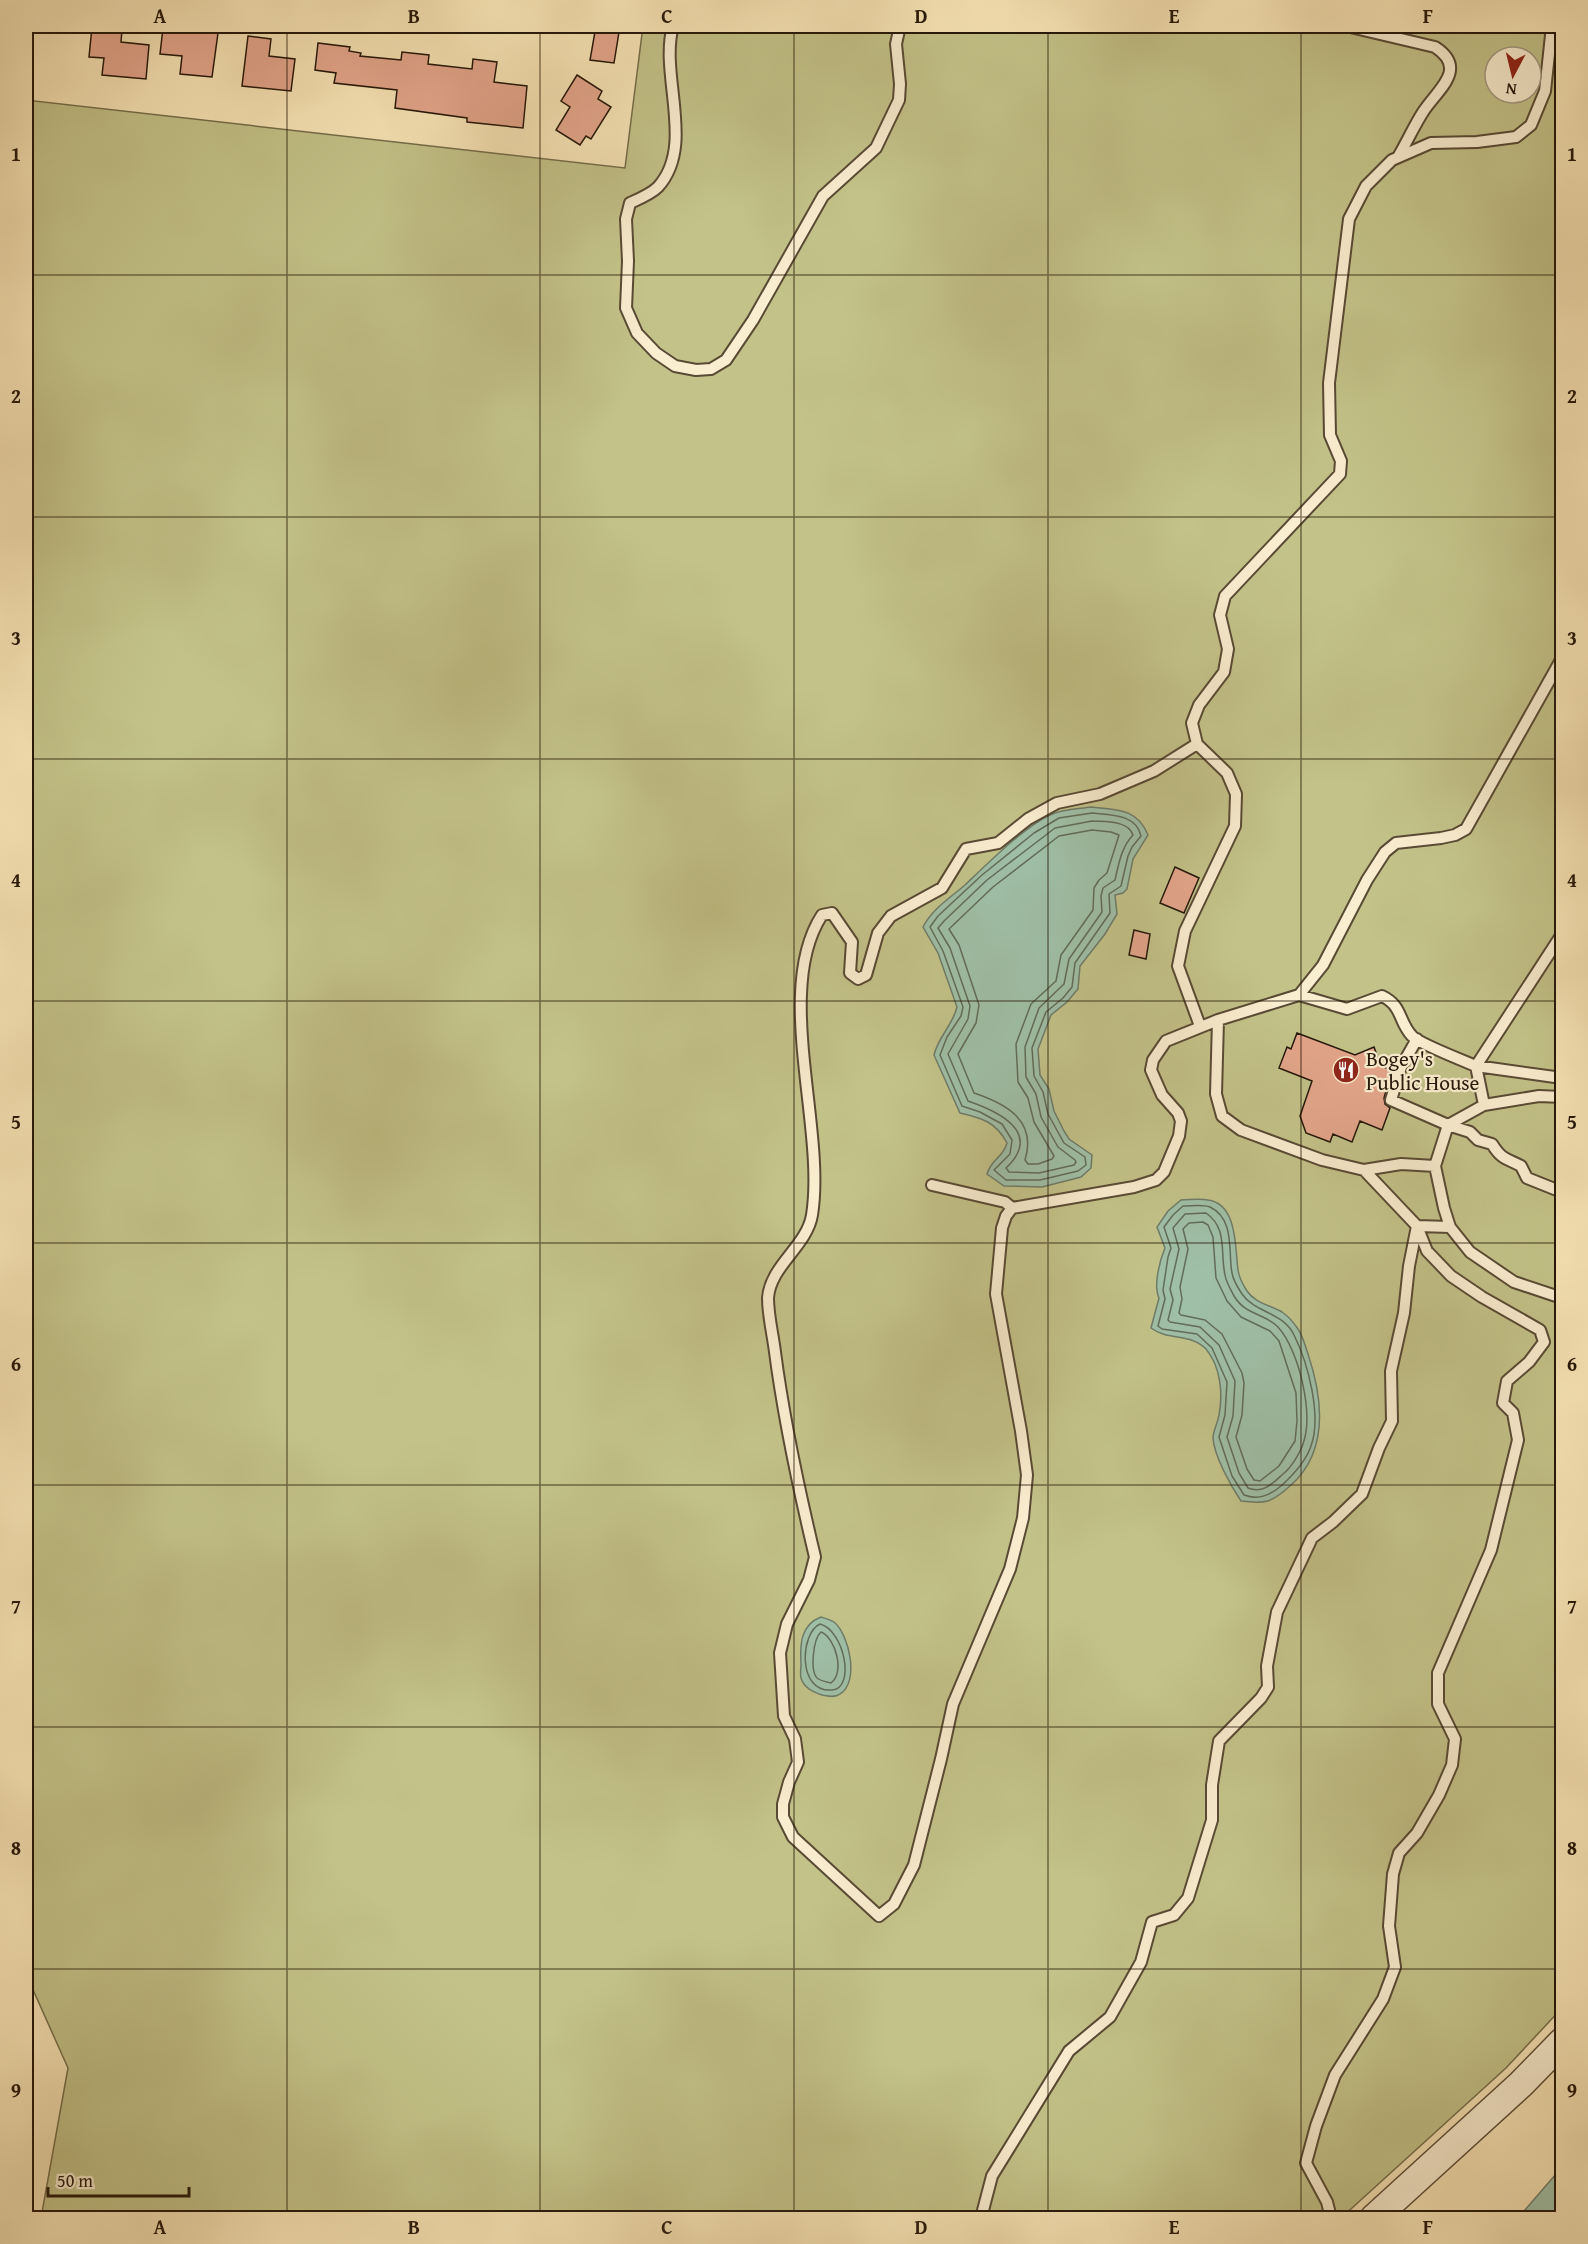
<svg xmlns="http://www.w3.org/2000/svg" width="1588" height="2244" viewBox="0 0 1588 2244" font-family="'Gentium Book Plus',serif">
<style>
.green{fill:#c3c389;stroke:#746d4a;stroke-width:1.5;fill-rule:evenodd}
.water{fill:#9fc0a8;stroke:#6e7c69;stroke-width:1.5}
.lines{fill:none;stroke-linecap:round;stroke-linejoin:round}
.shore{stroke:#626c59;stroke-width:1.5}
.building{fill:#e4a68c;stroke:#24170a;stroke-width:1.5}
.service-casing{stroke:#594a35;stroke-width:14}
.tertiary-casing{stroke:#594a35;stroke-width:30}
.service{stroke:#faeed0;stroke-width:10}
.tertiary{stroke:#faeed0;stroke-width:27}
.grid{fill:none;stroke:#24170a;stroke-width:1.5;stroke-opacity:0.55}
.labels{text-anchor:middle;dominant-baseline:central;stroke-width:4.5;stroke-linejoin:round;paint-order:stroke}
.poi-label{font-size:21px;fill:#24170a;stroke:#faeed0;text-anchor:start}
.neatline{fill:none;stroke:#24170a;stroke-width:2}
.grid-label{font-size:20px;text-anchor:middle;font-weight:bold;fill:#24170a}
</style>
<rect width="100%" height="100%" fill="#f8e5b6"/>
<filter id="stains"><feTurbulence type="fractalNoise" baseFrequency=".00333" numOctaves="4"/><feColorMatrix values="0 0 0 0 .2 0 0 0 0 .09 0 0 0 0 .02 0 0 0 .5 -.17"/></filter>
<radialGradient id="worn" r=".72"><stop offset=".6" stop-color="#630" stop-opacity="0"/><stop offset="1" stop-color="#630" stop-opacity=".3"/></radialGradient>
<path class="green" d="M643,26H1562V2008L1506,2068L1341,2218H41L68,2068L26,1974V100L625,168ZM1495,57H1531V93H1495Z"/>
<path class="water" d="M1091,807C1117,810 1137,808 1148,835L1133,859L1127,889L1123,893L1115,895L1117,914L1105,934L1080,966L1078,989L1067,1002L1051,1015L1038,1049L1040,1075L1049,1089L1054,1111L1064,1131L1069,1139L1092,1155L1091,1168L1081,1177L1042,1187L1004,1186L987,1174C992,1158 1003,1158 1007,1143C996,1122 982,1118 960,1113L934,1055C938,1037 953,1025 957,1007L938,953L923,927C932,909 950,898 965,885C987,864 1024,827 1050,815C1063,809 1078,809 1091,807Z
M1181,1200C1189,1200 1199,1198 1208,1200C1238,1204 1235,1249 1238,1270C1239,1277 1243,1285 1247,1291C1255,1303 1270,1305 1282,1312C1288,1316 1294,1323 1298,1329C1303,1336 1305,1346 1308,1354C1323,1399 1329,1452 1290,1486C1271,1503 1266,1504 1241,1501C1231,1486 1214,1456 1213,1438C1213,1431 1218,1422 1219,1415C1223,1394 1221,1367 1206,1349C1191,1333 1168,1341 1151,1328L1159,1298C1153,1285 1160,1260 1165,1248L1157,1227L1168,1211Z
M821,1617C824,1618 831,1620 834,1622C849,1634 860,1682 840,1694C835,1698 828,1696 822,1695C813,1692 804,1688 801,1678C800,1674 801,1668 801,1664C800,1645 800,1625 821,1617Z
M1562,2167V2218H1518Z"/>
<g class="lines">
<path class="shore" d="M1092,813C1111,815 1136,814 1141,836L1132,847L1128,856L1121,886L1109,894L1110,913L1075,963L1072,987L1063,998L1046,1012L1032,1048L1034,1076L1043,1092L1048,1114L1064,1143L1085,1157L1086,1165L1078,1171L1040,1180H1006L994,1170L1010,1154L1012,1140L1002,1124L980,1112L962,1106L940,1055L947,1037L961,1016L963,1007L943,951L930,927L938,916L982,875L1034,833L1059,818Z
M1092,821C1105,822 1128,820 1133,835C1121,848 1119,863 1115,880L1103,888L1101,896L1102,912L1069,959L1064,984L1039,1008L1025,1047L1026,1077L1036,1094L1041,1117L1058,1147L1075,1160L1076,1162L1074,1165L1039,1173L1009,1172L1006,1168C1044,1132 997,1111 968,1101L948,1054L968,1019L970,1006L950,948L938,928L944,921L987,880L1055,828Z
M1092,830L1111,832L1119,835L1107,873L1099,880L1094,888L1093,910L1061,955L1056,981L1031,1004L1016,1044L1018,1082L1028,1098L1034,1122L1054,1156L1052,1159L1038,1164H1028L1025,1160C1037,1121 1007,1104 974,1093L958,1054L976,1023L979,1005L959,945L949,929L993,887L1059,836Z
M1183,1206C1191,1206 1203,1204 1210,1207C1235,1219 1228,1251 1232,1273C1233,1279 1238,1288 1242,1294C1255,1313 1283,1312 1294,1335C1308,1363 1322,1416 1311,1446C1306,1461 1292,1476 1281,1486C1269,1496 1258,1500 1244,1495L1232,1476L1219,1437L1225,1415L1227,1382L1212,1348L1197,1334L1162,1329L1158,1326L1165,1299L1163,1290L1168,1257L1171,1248L1164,1227L1173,1215Z
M1206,1213C1228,1228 1220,1253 1225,1275C1226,1282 1231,1290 1234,1296C1246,1316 1265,1313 1278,1327C1299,1350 1314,1414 1303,1444C1300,1453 1291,1468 1283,1474C1272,1484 1263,1494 1248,1488L1239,1473L1227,1437L1233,1416L1235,1381L1219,1345L1200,1327L1170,1322L1168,1320L1173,1300L1170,1289L1179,1249L1173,1228L1185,1214Z
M1203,1222L1208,1225L1213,1237L1216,1278L1227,1301L1241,1317L1270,1331L1279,1341L1296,1393L1297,1421L1295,1441L1279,1466L1260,1481L1254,1480L1247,1469L1236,1437L1242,1415L1244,1383L1242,1373L1222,1334L1205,1320L1181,1315L1179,1313L1182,1299L1180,1287L1188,1249L1183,1229L1189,1223Z
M820,1624C844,1630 856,1688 832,1690C797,1693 800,1633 820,1624Z
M821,1632C836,1638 845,1673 831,1683C826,1682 821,1681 817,1678C810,1671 813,1639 821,1632Z"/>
</g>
<path class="building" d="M596,26H620L614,63L590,60Z
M92,27L122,30L121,42L149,45L146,79L102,75L104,58L89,57Z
M163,28L218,33L212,77L180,74L182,56L160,54Z
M248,36L271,39L269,56L295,59L291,91L242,86Z
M318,43L350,47L349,51L361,53L360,56L401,60L402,52L429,55L428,64L472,69L473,59L497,62L494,82L527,86L523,128L467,122V118L395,108L397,90L334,83L336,73L315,70Z
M577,75L602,91L598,99L611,107L591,139L586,136L580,145L556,130L570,107L561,101Z
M1175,867L1199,878L1184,913L1160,903Z
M1134,930L1150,934L1146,959L1129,955Z
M1297,1033L1355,1055L1374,1047L1381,1066L1392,1070L1384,1098L1385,1104L1390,1108L1382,1130L1360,1121L1352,1142L1333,1134L1330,1142L1306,1133L1300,1116L1312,1081L1279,1068L1287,1047L1291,1049Z"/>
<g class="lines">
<defs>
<path id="service" d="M673,26C659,75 696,145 658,187C651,194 639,199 630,203L626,219L628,261L626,308L637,333L656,353L675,366L696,370L711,369L726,360L753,320L823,196L876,148L899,100L900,84L896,44L900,26
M1346,26L1435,47C1469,69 1437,90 1423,112C1414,126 1407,142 1398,157
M1197,744L1154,771L1100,794L1057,803L1028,819L998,843L966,849L942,888L891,916L878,933L866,975L858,979L850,973L852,942L832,913L822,915C773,990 826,1128 812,1215C807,1246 770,1266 768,1298C768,1316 773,1335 775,1352C784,1421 799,1490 815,1557L809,1580L787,1624L780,1653L784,1716L795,1739L798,1762L789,1782L783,1804V1817L793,1837L879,1916L894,1904L914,1865L941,1759L953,1704L1010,1569L1023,1518L1027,1475L1021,1431L996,1294L1002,1228L1006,1216L1012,1208L1134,1187L1156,1180L1164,1172L1179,1136L1181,1121L1178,1113L1162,1095L1151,1070L1153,1060L1166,1041L1218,1020L1299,995L1323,965L1367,880L1385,852L1396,843L1441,838L1455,835L1466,829L1562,658
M1299,995L1347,1009L1382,996C1403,1006 1398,1021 1412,1036C1418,1043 1464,1061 1476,1066L1562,1078
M1218,1020L1216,1094L1222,1116L1241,1130L1322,1160L1364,1170L1401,1164L1435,1166
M1200,1026L1178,966L1185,931L1235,826L1236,794L1227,773L1197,744L1192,723L1199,705L1224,672L1228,649L1220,615L1225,596L1340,474L1341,461L1330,435L1329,383L1349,219L1366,186L1392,160L1431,143L1477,142L1516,137L1531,125L1545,91L1552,26
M1417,1039L1401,1067L1391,1100L1448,1125L1470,1132L1478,1140L1492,1144C1502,1160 1506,1158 1521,1166L1527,1178L1562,1192
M1562,1097L1539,1096L1484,1105L1448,1125L1435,1166L1444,1208L1450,1227L1470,1252L1514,1282L1562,1298
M1484,1105L1476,1066L1562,934
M932,1185L1005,1202L1012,1208
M981,2218L992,2176L1069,2051L1110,2017L1141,1962L1152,1922L1174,1915L1188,1898L1212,1820V1785L1219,1741L1261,1698L1268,1687L1267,1666L1277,1612L1312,1538L1333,1522L1362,1494L1379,1448L1392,1421L1391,1371L1404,1313L1409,1266L1417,1226L1450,1227
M1331,2218L1327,2202L1306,2163L1316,2126L1335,2075L1383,1999L1395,1967L1389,1926L1393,1874L1399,1853L1417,1833L1439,1795L1452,1765L1455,1739L1438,1704V1673L1491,1550L1518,1440L1513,1413L1503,1403L1507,1381L1529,1362L1544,1342L1540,1330L1482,1297L1451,1276L1427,1251L1417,1226L1364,1170"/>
<path id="tertiary" d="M1374,2218L1521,2084L1562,2042"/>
</defs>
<use href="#service" class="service-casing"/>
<use href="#tertiary" class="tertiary-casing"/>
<use href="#service" class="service"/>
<use href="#tertiary" class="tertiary"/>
</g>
<path class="grid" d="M287,26V2218M540,26V2218M794,26V2218M1048,26V2218M1301,26V2218M26,275H1562M26,517H1562M26,759H1562M26,1001H1562M26,1243H1562M26,1485H1562M26,1727H1562M26,1969H1562"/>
<defs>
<symbol id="restaurant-disc" viewBox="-11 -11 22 22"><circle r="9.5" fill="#8f2418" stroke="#faeed0"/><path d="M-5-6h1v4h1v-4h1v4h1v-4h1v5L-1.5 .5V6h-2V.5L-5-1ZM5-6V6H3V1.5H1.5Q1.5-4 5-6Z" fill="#fff"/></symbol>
</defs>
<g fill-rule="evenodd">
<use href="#restaurant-disc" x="1331" y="1055" width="30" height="30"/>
</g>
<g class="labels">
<g class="poi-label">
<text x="1366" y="1058">Bogey's<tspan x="1366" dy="24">Public House</tspan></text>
</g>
</g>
<rect width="1588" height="2244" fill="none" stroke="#f8e5b6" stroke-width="66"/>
<g transform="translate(1513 75) rotate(187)"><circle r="28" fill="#faeed0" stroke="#a49881" stroke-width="1.5"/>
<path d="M0-4.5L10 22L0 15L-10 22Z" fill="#8f2418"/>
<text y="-9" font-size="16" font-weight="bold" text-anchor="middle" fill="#24170a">N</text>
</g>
<path d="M48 2187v9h141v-9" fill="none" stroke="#24170a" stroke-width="3"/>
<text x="57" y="2187" font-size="18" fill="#24170a" stroke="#faeed0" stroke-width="4.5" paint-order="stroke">50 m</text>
<rect x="33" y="33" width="1522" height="2178" class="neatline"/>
<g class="grid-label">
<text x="160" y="23">A</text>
<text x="414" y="23">B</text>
<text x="667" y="23">C</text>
<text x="921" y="23">D</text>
<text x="1174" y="23">E</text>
<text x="1428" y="23">F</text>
<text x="16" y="161">1</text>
<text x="1572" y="161">1</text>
<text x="16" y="403">2</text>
<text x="1572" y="403">2</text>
<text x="16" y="645">3</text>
<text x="1572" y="645">3</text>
<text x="16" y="887">4</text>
<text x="1572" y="887">4</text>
<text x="16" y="1129">5</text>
<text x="1572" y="1129">5</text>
<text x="16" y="1371">6</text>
<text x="1572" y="1371">6</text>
<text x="16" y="1613">7</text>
<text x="1572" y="1613">7</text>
<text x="16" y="1855">8</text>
<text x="1572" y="1855">8</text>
<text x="16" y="2097">9</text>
<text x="1572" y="2097">9</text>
<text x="160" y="2234">A</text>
<text x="414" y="2234">B</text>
<text x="667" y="2234">C</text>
<text x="921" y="2234">D</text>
<text x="1174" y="2234">E</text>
<text x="1428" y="2234">F</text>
</g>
<rect width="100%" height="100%" filter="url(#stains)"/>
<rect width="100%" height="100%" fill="url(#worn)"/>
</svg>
